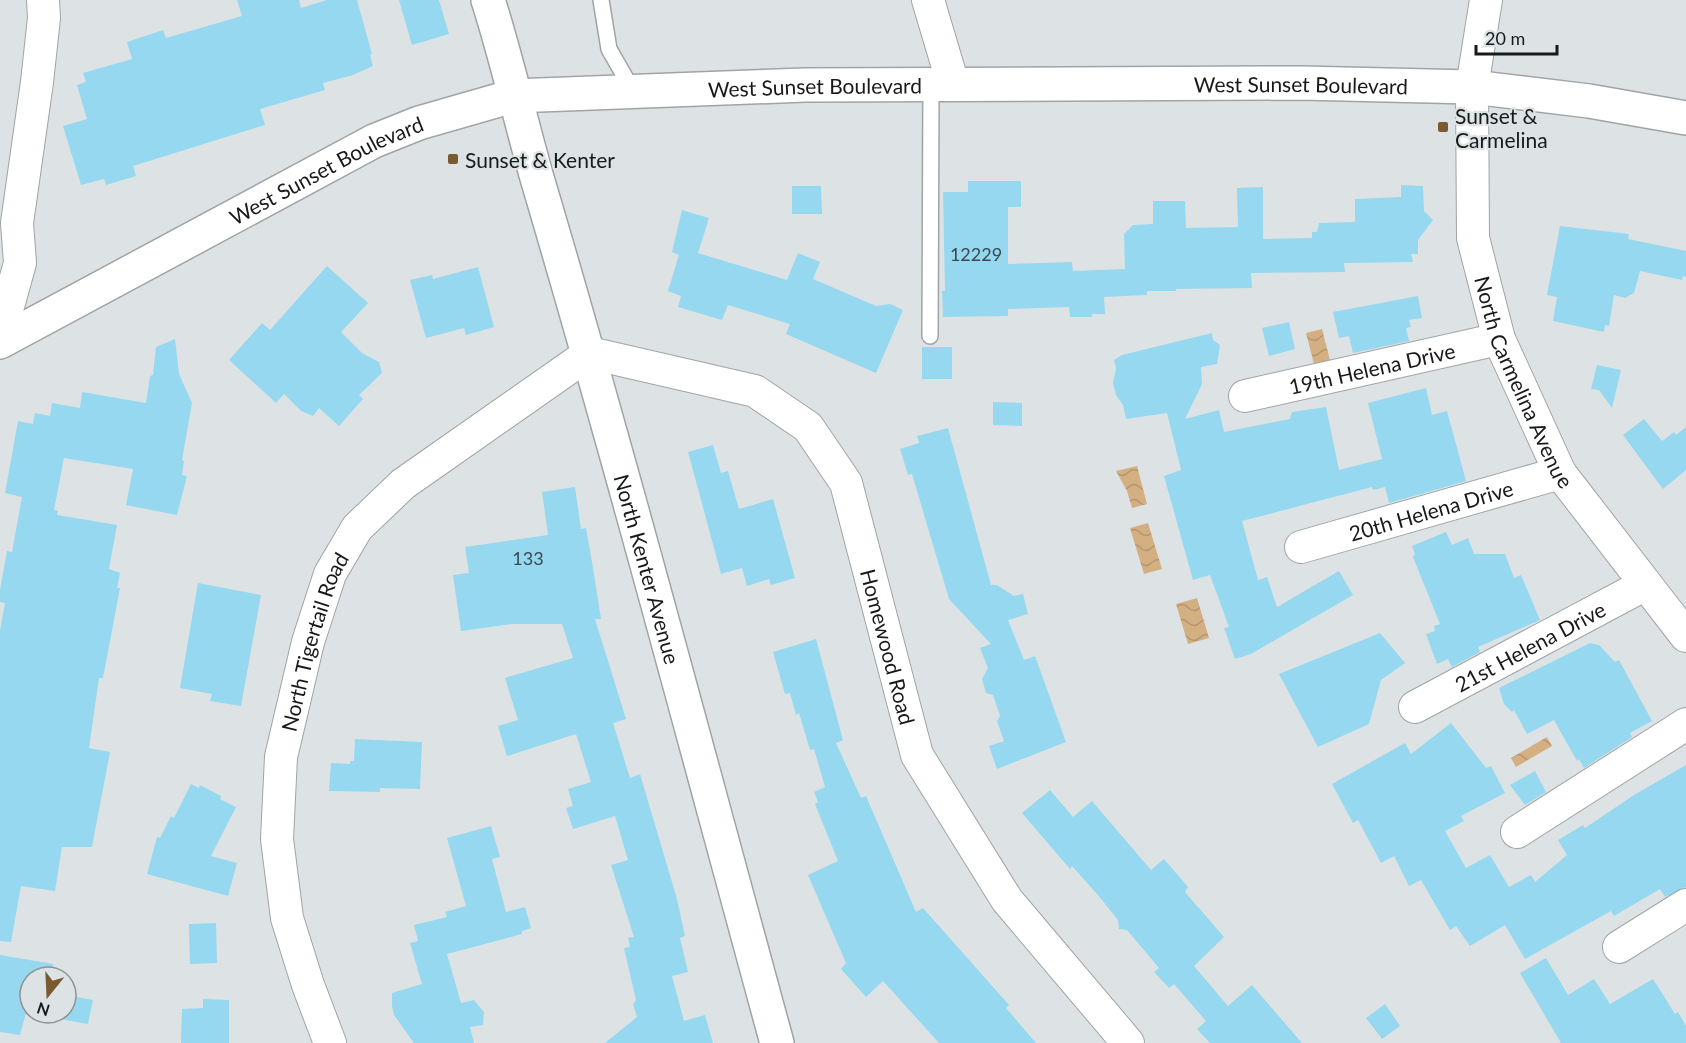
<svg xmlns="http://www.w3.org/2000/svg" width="1686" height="1043" viewBox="0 0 1686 1043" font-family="Lato,sans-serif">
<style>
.water{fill:url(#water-waves)}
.building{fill:#96d8ef}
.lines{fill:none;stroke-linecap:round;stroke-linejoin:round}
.lane-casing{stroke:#9fa4a6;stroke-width:18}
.street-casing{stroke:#9fa4a6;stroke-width:34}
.secondary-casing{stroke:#9fa4a6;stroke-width:36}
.lane{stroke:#fff;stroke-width:15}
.street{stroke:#fff;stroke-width:32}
.secondary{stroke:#fff;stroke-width:33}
.poi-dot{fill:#7a5a30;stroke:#dde3e5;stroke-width:2}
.labels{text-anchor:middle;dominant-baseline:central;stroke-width:4.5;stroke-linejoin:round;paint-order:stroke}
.number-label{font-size:18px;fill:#38494f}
.street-label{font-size:21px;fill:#18191a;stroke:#dde3e5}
.poi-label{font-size:21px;fill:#18191a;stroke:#dde3e5;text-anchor:start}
</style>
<defs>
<pattern id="water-waves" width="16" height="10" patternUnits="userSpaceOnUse" patternTransform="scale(1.5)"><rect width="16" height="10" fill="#d4af82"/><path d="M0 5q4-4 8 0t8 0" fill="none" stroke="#b59670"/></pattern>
</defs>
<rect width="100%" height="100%" fill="#dde3e5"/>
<path class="water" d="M1322,329L1331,364L1315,368L1306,333Z
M1137,466L1147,504L1132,508L1127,491L1116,471Z
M1148,523L1162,569L1144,574L1130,528Z
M1197,598L1209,638L1188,644L1176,604Z
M1547,737L1552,746L1516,767L1511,758Z"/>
<path class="building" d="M237,0H299L301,8L327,0H357L372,54L370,55L373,66L353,75L323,83L325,90L260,109L265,125L133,166L136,176L106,185L104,179L81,185L63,126L87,119L77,85L86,82L83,73L132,59L127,42L163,30L166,38L242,16Z
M399,0H439L449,34L412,45Z
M968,181H1021V207H1008V264L1072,262L1073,271L1125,269L1124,234L1133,225L1153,224V201H1185L1186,228L1238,227L1237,188L1263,187V239L1312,238V232H1317L1319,223L1355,222V199L1401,197V185L1423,186L1424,211L1433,220L1418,240V254H1411L1413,262L1344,263L1345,272L1251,273L1252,288L1176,289V291H1147V295L1104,297L1105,314H1092V317H1070L1069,307L1008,309V316L943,317L942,291H945L943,192H968Z
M792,186H821L822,214H792Z
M682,210L709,218L698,253L787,280L798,253L820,262L813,279L876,306L890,304L903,310L876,373L786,334L790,324L728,305L722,320L678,307L681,296L668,291L679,255L672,252Z
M1560,226L1629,234L1628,239L1686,251V277L1683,276L1682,280L1640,271L1634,293L1625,298L1614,295L1609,326L1605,325L1604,332L1553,321L1557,297L1547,295Z
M327,266L368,303L341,332L362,353L379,362L382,373L359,395L363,399L339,426L319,408L313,416L301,411L284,394L276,403L229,360L262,323L270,330Z
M478,267L494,327L466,335L464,328L426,338L410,280L432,275L433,279Z
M1418,296L1422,318L1409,320L1411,327L1406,328L1409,341L1353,353L1349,336L1339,338L1333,312Z
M1289,322L1295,349L1269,356L1262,328Z
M1212,333L1213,340L1220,345L1217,364L1201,367L1202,384L1185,419L1219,410L1224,432L1290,419L1292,412L1326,407L1339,470L1382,459L1368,403L1426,388L1432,415L1447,411L1466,481L1389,503L1385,487L1373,490L1372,487L1242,521L1258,580L1267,577L1277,607L1339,571L1353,595L1251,654L1235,659L1224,628L1229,627L1210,575L1193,580L1164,476L1181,470L1167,413L1126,419L1123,405L1116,395L1113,383L1116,369L1114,360L1122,355Z
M175,339L179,374L192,403L182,460L184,461L182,475L187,476L177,515L126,505L133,469L64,458L54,510L58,511L57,515L117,525L109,569L120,573L117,588H120L103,678H99L89,748L110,752L92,847H62L55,891L21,886L11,942L0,941V630L5,603L0,602V590L7,551L12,552L22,497L5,493L18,421L33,424L35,413L50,416L52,403L80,408L82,392L146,403L150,376L153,375L156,347Z
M922,347H952V379H922Z
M1597,365L1621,370L1612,408L1599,390L1591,389Z
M993,402L1022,403V426L993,425Z
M1644,419L1662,441L1674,432L1676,435L1686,427V470L1663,489L1623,435Z
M948,428L991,585H997L1014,596L1023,594L1028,614L1008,620L1024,660L1035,656L1066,742L997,769L989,746L1004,741L997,721L1000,716L993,695L986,693L982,679L988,668L980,648L991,644L949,599L912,474L908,475L900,449L919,443L917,436Z
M713,445L721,473L728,471L739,509L773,499L795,578L771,585L769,579L747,586L742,568L721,574L688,452Z
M575,487L581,529L586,528L593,568L601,619H595L626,719L613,723L630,778L640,774L677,899L685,936L680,938L688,972L672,976L684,1021L705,1015L713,1043H605L637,1017L633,1004L636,1000L624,948L630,947L628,938L634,937L611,865L628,860L615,816L573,829L566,808L573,806L568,789L591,782L576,734L507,756L498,726L518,720L505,678L573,658L562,624H512L461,631L453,575L469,573L465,547L548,535L542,492Z
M1446,532L1452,545L1468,538L1474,554H1505L1514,578L1521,575L1540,620L1478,647L1480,652L1452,667L1448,659L1437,664L1426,634L1435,631L1434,626L1440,624L1413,557L1415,554L1412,546Z
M198,583L261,595L241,706L210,701L212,694L180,688Z
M1380,633L1405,663L1381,680L1369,724L1318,747L1279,674Z
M816,639L843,740L836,743L861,798L866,796L916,912L923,908L1009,1005L1006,1008L1036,1043H939L883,981L866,997L841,969L846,963L808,875L838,861L815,804L818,802L814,792L825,787L814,749L810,750L799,713L796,715L790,693L785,694L773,652Z
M1590,643L1599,645L1615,662L1619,660L1652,721L1630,733L1632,737L1584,768L1579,759L1577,761L1554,720L1527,734L1514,710L1512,712L1504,704L1499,688Z
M1451,723L1486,768L1491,766L1505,793L1461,816L1464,821L1445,831L1466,868L1490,855L1509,887L1531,875L1535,882L1567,855L1558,840L1583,825L1585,828L1634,795L1686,765V887L1665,897L1660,889L1614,916L1611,911L1525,959L1505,925L1470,946L1456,926L1450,930L1421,880L1409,886L1394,856L1381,863L1358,820L1353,823L1332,784L1405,743L1411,754Z
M355,739L422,742L420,789L380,788V792L329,791L331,763L350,764V761H354Z
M1535,771L1546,792L1525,805L1510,785Z
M191,784L199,788L200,785L221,796L220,799L236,807L211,856L237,863L228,896L147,874L157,837L160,838L171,816L174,818Z
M1050,790L1073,817L1092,801L1151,870L1164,859L1188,887L1185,892L1224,937L1194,966L1228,1006L1252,985L1302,1043H1210L1197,1029L1206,1021L1174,984L1169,988L1154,972L1159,968L1127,930L1119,929L1118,920L1097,894L1072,866L1070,869L1022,813Z
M491,826L500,857L492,859L506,912L525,907L531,928L522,931V934L447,954L461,1003L474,1000L484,1012L483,1025L470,1027L474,1043H414L394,1015L392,1006V993L422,984L410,943L418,941L414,925L447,917L445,912L466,906L447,838Z
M216,923L217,963L190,964L189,924Z
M0,955L53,964L51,977H30V1013H66V995L93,1000L88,1024L26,1013L20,1035L0,1032Z
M1546,958L1568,995L1594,979L1610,1004L1653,979L1675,1014L1678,1012L1686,1026V1043H1561L1520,973Z
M203,999L229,1000V1043H181L182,1009L203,1008Z
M1385,1004L1400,1026L1382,1039L1366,1018Z"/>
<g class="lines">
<defs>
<path id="lane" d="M601,0L609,49L633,91
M930,336L931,84"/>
<g id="street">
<path d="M928,0L953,84"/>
<path id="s1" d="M1486,0L1472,87L1473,238L1499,339L1560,473L1686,636"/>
<path d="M0,335L20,263L17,223L37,82L44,18L43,0"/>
<path id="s2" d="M1245,396L1499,339"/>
<path id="s3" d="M1301,547L1560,473"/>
<path id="s4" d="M1415,707L1644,585"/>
<path d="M1517,832L1686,724"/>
<path d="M1619,947L1686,905"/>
<path id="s5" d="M330,1043L308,985L287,918L277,839L281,757L308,642L330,574L357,528L403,484L590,353L755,391L808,427L846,483L917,755L1007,900L1128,1043"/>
</g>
<g id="secondary">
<path id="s6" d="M488,0C507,59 520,119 537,178C622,465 698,754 777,1043"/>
<path id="s7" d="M0,342L374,141L419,123L513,96L805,85L1301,83L1472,87L1589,101L1686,118"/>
</g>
</defs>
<use href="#lane" class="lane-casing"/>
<use href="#street" class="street-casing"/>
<use href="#secondary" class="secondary-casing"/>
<use href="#lane" class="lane"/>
<use href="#street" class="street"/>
<use href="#secondary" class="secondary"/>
</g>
<g class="poi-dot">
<rect x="1437" y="121" width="12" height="12" rx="3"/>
<rect x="447" y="153" width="12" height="12" rx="3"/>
</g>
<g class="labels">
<g class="number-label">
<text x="976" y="254">12229</text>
<text x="528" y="558">133</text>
</g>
<g class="street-label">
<text stroke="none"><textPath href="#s7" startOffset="1359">West Sunset Boulevard</textPath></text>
<text stroke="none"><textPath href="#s7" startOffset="873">West Sunset Boulevard</textPath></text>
<text stroke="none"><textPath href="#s7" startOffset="369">West Sunset Boulevard</textPath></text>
<text stroke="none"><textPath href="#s2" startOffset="130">19th Helena Drive</textPath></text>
<text stroke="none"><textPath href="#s1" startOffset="392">North Carmelina Avenue</textPath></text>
<text stroke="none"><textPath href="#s3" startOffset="135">20th Helena Drive</textPath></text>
<text stroke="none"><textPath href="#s6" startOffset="591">North Kenter Avenue</textPath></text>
<text stroke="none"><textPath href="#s5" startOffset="414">North Tigertail Road</textPath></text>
<text stroke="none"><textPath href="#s5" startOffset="1299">Homewood Road</textPath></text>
<text stroke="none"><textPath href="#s4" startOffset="130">21st Helena Drive</textPath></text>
</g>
<g class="poi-label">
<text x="1455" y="115">Sunset &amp;<tspan x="1455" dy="24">Carmelina</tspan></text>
<text x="465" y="159">Sunset &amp; Kenter</text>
</g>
</g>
<g transform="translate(48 995) rotate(198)"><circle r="28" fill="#dde3e5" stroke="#8e9294" stroke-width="1.5"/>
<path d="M0-4.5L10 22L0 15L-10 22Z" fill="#7a5a30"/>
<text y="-9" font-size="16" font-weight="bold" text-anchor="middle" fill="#18191a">N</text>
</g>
<path d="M1476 45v9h81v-9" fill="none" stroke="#18191a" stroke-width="3"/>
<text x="1485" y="45" font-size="18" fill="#18191a" stroke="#dde3e5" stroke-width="4.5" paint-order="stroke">20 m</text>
</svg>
